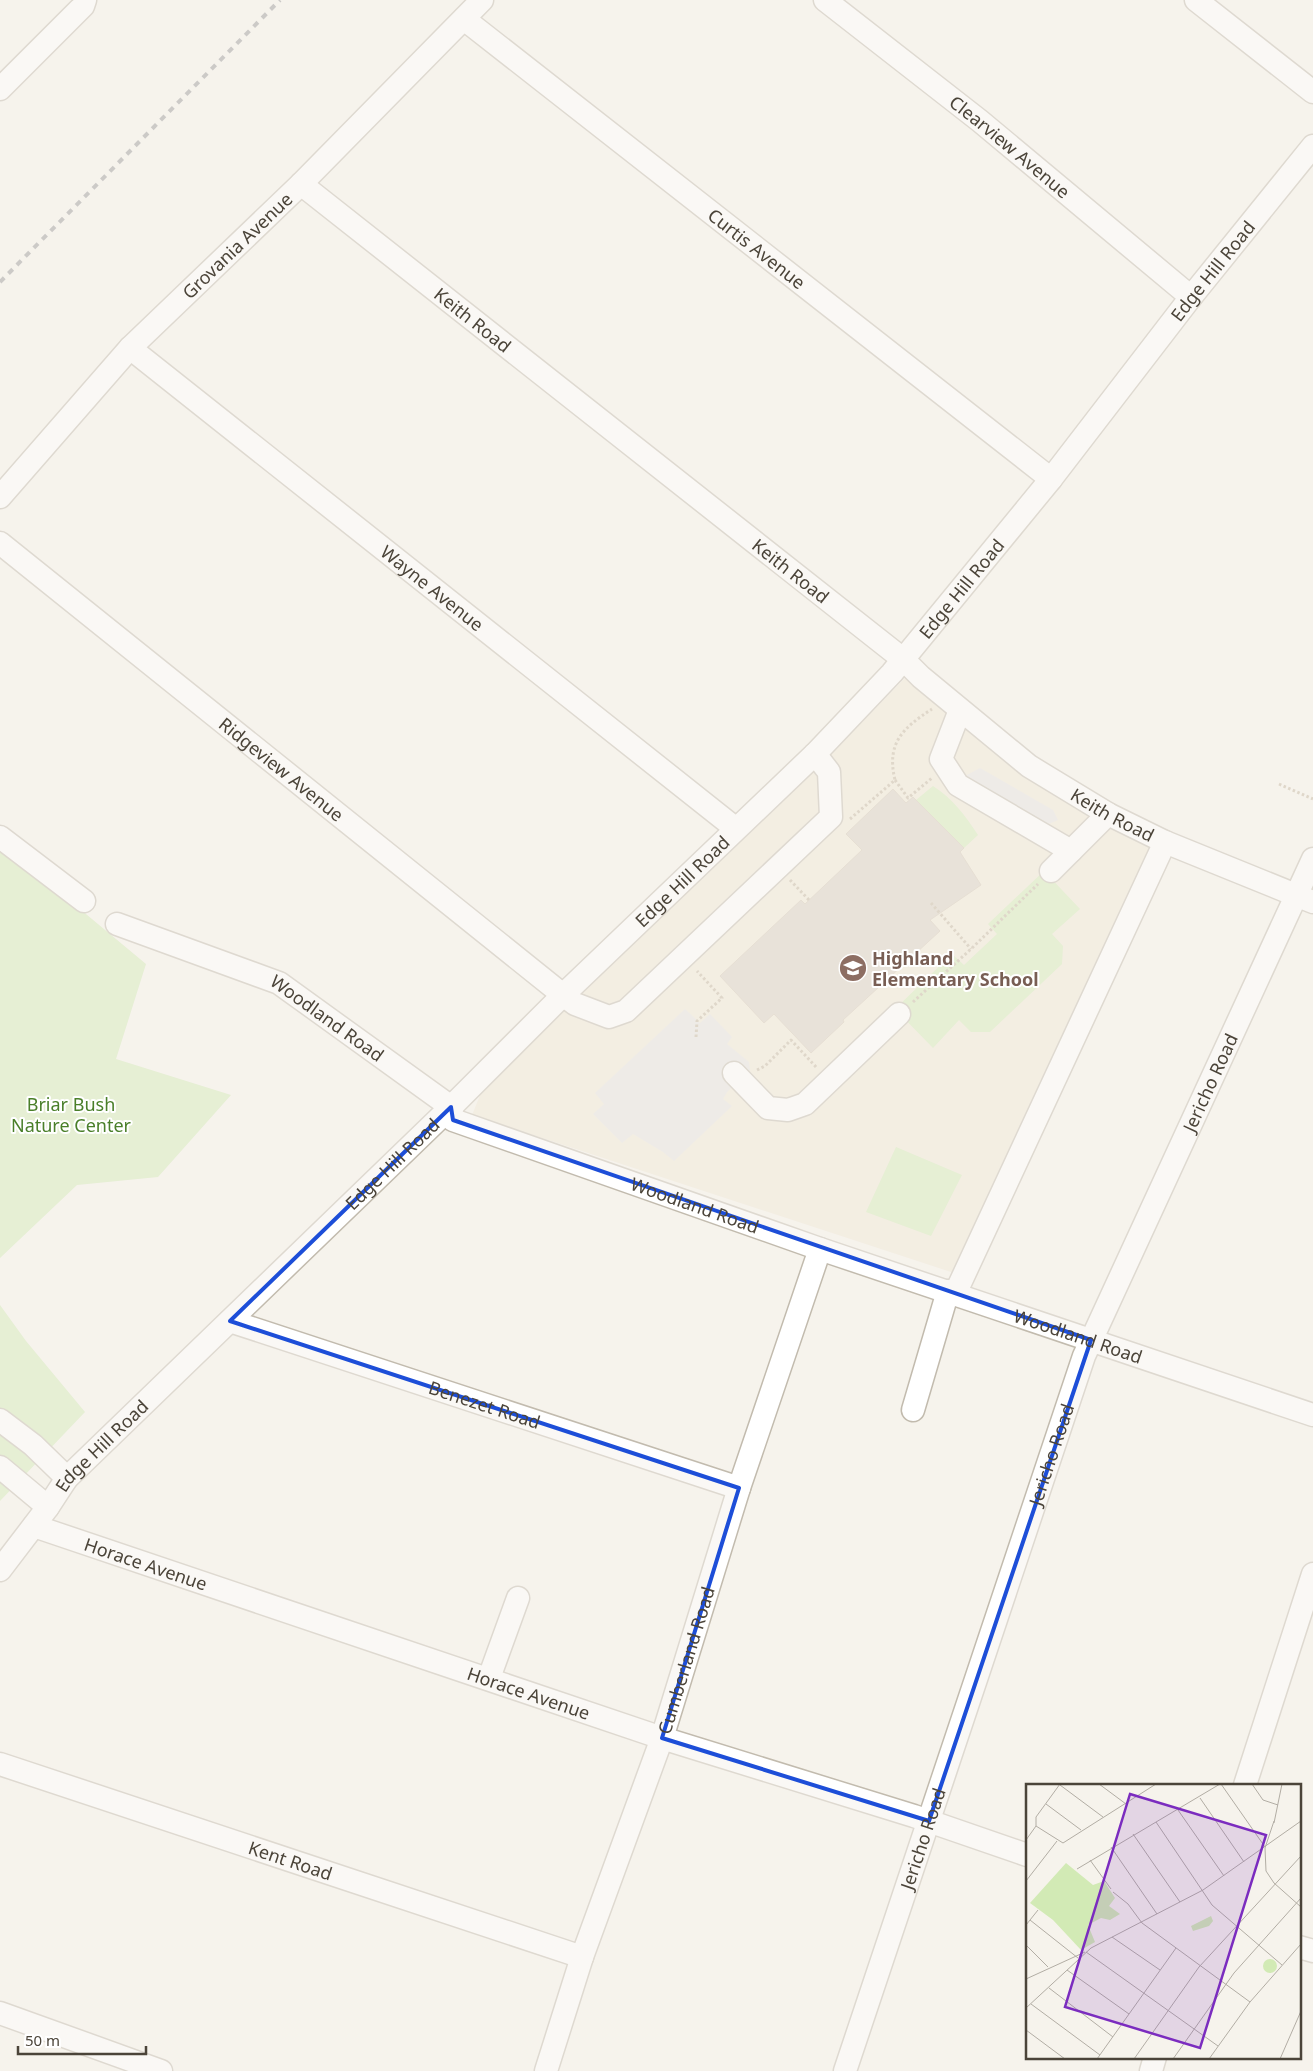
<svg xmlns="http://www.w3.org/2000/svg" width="1313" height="2071" viewBox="0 0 1313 2071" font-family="'Noto Sans',sans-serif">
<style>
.education{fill:#efe8d6}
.green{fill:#d2eab5}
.parking{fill:#e5e3e0}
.building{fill:#d8cfc1;stroke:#d3c7b4}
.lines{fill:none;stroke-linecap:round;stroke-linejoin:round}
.minor-casing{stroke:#c2bbae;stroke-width:25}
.path{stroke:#c4b79f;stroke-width:3;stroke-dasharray:2.5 2.5;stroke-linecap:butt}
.minor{stroke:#fff;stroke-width:22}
.rail{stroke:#9a9a9a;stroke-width:4;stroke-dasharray:6 6;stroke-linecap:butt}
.marked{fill:none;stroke:#1d4ed8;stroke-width:4;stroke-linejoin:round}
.labels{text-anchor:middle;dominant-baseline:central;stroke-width:4;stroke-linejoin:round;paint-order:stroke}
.street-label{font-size:18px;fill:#4b4439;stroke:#fff}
.education-label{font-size:18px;font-weight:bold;fill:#785e54;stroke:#fff;text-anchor:start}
.park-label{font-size:18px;fill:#4a7f2a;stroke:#fff}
.inset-road{fill:none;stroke:#b2ada4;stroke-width:1}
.view{fill:#7b2cbf;fill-opacity:0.15;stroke:#7b2cbf;stroke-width:2.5}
.inset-edge{fill:none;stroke:#4b4439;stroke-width:2.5}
</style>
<rect width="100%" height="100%" fill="#f6f3ec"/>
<path class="education" d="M905,678L1025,772L1157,848L954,1273L472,1115L483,1088L840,745Z"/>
<path class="green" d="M933,786C953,799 965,815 978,835L964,848L916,800Z
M3,845L146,964L116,1059L231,1095L158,1177L77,1185L0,1258V848Z
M1044,871L1080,909L1052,934L1063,946L1062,964L990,1032H971L959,1020L933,1048L895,1009L952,954L964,965L997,934L988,924Z
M896,1147L962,1175L931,1236L866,1212Z
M0,1305L26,1341L85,1412L0,1501Z"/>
<path class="parking" d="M980,768L1053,810L1058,820L1046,825L965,776Z
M685,1009L700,1023L710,1014L732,1037L727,1044L749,1062L750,1070L727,1092L723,1099L732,1106L674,1161L663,1152L633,1134L622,1143L593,1114L604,1104L595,1093Z"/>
<path class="building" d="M893,789L906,803L913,797L964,848L960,852L981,885L930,920L940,931L843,1020L844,1022L811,1053L774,1014L764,1023L720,976L801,900L805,904L862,850L846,834Z"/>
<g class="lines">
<defs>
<g id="minor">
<path id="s1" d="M825,0L980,121L1191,297"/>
<path d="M1196,0L1313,92"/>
<path id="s2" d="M464,19L1051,479"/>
<path d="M0,89L83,6L85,0"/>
<path id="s3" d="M301,184L904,660L921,677L1029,766L1108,814L1165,842L1313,902"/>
<path id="s4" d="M130,348L735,828"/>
<path id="s5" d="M0,497L130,348L301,184L482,0"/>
<path id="s6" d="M0,543L563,995L575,1004L609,1017L626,1011L831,817L829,772L815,754"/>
<path d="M960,710L941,759L958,785L1071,851L1108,814"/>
<path d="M0,837L84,901"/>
<path d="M1051,871L1071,851"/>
<path id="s7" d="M117,924L279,983L451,1107L453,1120L820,1249L1313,1415"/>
<path d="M734,1073L768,1108L788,1110L805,1104L899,1014"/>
<path d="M955,1294L1165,842"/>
<path id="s8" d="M230,1321L739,1488"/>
<path d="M913,1410L948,1291"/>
<path d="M0,1420L33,1445L67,1478"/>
<path d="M0,1467L48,1507"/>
<path id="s9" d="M34,1526L662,1738L914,1816L1027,1855"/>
<path id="s10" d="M0,1570L48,1507L67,1478L451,1107L563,995L815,754L892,673L1051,479L1191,297L1313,146"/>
<path d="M489,1678L518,1598"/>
<path id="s11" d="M0,1764L582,1957"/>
<path d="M1245,1785L1313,1574"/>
<path d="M1299,1947L1313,1951"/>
<path d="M0,2013L161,2071"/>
<path id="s12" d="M546,2071L582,1957L662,1738L739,1488L820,1249"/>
<path id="s13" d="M845,2071L1084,1356L1313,859"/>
<path d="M1151,2071L1155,2057"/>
</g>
</defs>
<use href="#minor" class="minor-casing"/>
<path class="path" d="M895,780L908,798L932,778
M1279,784L1313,799
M850,819L895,780C886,743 903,728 932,709
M790,880L809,900
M931,903L971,949
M913,1002L971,949L1038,884
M696,1037L697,1021L722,998L697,971
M757,1070L765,1066L791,1040L817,1068"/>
<use href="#minor" class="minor"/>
<path class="rail" d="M0,282L280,0"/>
</g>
<path d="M0 0H1313V2071H0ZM451,1107L453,1120L1091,1340L929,1821L662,1738L739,1488L230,1321Z" fill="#f6f3ec" fill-opacity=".55" fill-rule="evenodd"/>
<path class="marked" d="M451,1107L453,1120L1091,1340L929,1821L662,1738L739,1488L230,1321Z"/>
<defs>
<symbol id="school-disc" viewBox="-11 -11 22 22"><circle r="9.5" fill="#8d6e63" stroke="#fff"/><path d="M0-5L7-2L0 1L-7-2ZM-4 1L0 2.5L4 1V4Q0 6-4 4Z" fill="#fff"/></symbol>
</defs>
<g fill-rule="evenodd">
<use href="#school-disc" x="837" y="952" width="32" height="32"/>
</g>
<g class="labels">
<g class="street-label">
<text stroke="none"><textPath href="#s1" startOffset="236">Clearview Avenue</textPath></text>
<text stroke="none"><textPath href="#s5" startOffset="346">Grovania Avenue</textPath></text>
<text stroke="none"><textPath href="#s2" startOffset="372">Curtis Avenue</textPath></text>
<text stroke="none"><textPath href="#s10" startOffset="1781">Edge Hill Road</textPath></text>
<text stroke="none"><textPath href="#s3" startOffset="219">Keith Road</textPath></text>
<text stroke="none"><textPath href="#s3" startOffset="624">Keith Road</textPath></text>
<text stroke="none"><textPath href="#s4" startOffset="386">Wayne Avenue</textPath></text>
<text stroke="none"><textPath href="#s10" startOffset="1376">Edge Hill Road</textPath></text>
<text stroke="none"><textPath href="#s6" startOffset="361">Ridgeview Avenue</textPath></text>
<text stroke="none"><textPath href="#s3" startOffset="1029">Keith Road</textPath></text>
<text stroke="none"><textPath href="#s10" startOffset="971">Edge Hill Road</textPath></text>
<text stroke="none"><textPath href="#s7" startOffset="232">Woodland Road</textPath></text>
<text stroke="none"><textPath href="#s13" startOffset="1055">Jericho Road</textPath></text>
<text stroke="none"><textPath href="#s10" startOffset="566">Edge Hill Road</textPath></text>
<text stroke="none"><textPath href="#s7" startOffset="654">Woodland Road</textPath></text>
<text stroke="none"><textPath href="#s7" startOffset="1059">Woodland Road</textPath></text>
<text stroke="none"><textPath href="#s8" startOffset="268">Benezet Road</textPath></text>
<text stroke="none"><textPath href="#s10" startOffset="161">Edge Hill Road</textPath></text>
<text stroke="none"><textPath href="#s13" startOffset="650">Jericho Road</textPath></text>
<text stroke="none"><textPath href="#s9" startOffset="118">Horace Avenue</textPath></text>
<text stroke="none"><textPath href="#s12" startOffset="434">Cumberland Road</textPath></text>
<text stroke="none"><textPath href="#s9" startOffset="522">Horace Avenue</textPath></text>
<text stroke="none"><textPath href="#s13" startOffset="245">Jericho Road</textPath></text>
<text stroke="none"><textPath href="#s11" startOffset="306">Kent Road</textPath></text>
</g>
<g class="education-label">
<text x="872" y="958">Highland<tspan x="872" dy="21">Elementary School</tspan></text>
</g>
<g class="park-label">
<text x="71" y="1104">Briar Bush<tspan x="71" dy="21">Nature Center</tspan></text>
</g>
</g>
<g transform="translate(1026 1784)">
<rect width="275" height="275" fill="#f6f3ec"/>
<path d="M40,79L67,101L78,97L89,114L83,122L94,130L84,136L75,134L62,141L69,158L55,166L27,136L4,119ZM185,132L187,137L183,142L167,147L165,142ZM237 182a7 7 0 1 1 14 0a7 7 0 1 1-14 0Z" fill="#d2eab5"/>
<path class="inset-road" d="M73,0L100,20M195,0L239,63M226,0L237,16L252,21M34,1L77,33M174,14L218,78M20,20L55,46M152,26L198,92M248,37L239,64L240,87L248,99L275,123M130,38L186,121L256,181M248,39L256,0M10,42L37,59L130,0M107,50L154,118M0,56L10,42V33L34,0M85,63L131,130M64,76L85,105M51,85L194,0M0,97L31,57M87,108L102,120L116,139L224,218M4,136L52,174M0,141L12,126M86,153L134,186M0,161L22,183M60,168L192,262M41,186L103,230M0,195L59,168M23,204L87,253M5,220L74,271M0,224L65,164L177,106L275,37M0,246L39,275M71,275L150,164M108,275L173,183L275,72M147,275L208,189L275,114M183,275L224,218L275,160M254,275L275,227"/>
<path class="view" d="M104,10L240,51L174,264L39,223Z"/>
<rect width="275" height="275" class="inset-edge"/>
</g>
<path d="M18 2046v8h128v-8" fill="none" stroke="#4b4439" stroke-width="2.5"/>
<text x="25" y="2046" font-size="15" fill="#4b4439" stroke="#ffffff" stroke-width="4" paint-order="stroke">50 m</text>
</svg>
